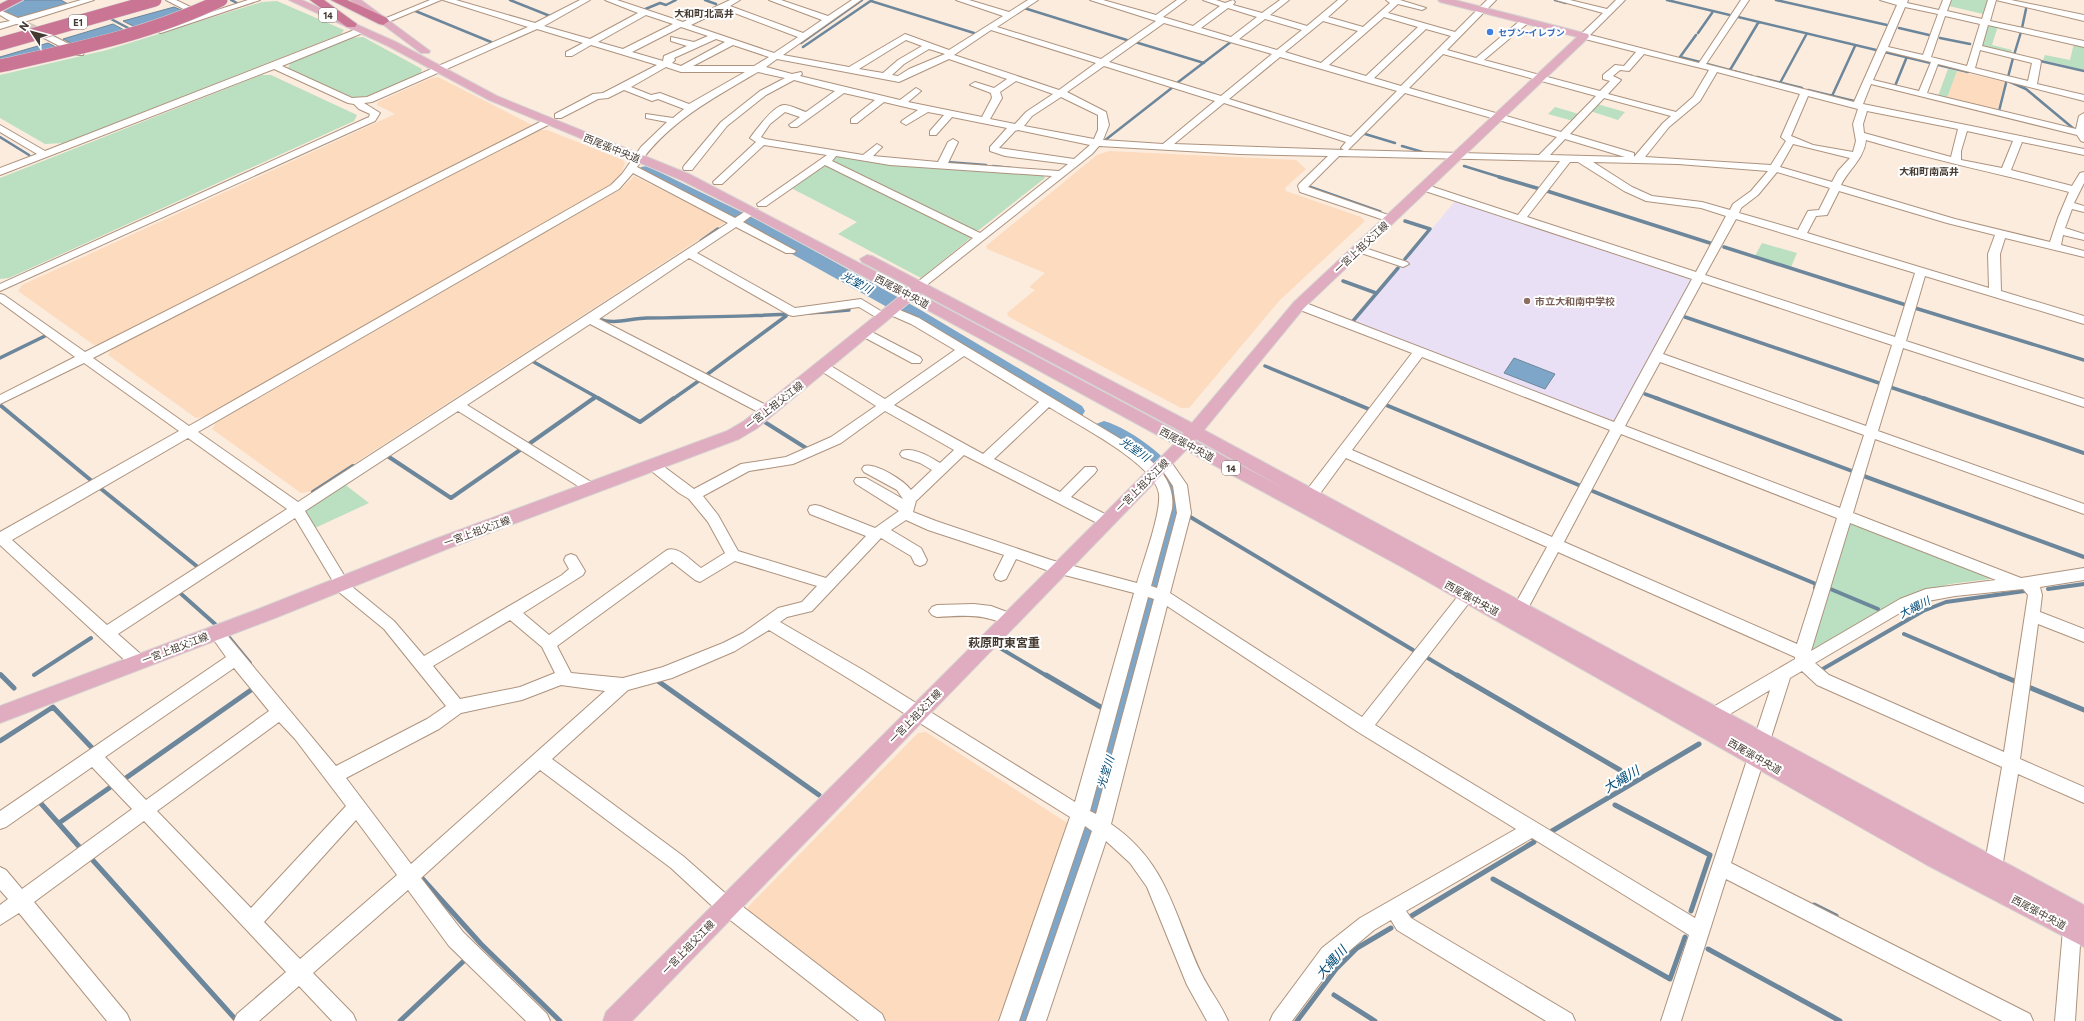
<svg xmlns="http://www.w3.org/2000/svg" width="2084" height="1021" viewBox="0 0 2084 1021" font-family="Commissioner,'Noto Sans JP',sans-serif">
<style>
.built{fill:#fcdbbf}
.education{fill:#eae0f5}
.green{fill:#badfc1}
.water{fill:#7da6c8;stroke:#6c869b}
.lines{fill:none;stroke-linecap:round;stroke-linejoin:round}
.stream-far3{stroke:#6c869b;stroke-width:2.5}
.stream-far2{stroke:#6c869b;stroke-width:3.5}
.stream-far1{stroke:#6c869b;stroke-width:4}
.stream{stroke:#6c869b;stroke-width:5}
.river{fill:#7da6c8;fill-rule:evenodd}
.minor-tunnel{stroke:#d7c8bb;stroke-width:9;stroke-dasharray:9 4.5;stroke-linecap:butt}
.minor-casing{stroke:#ad937e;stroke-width:2}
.major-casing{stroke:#d6d4d2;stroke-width:2}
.highway-casing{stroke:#d6d4d2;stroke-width:2}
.minor{fill:#fff;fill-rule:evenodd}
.major{fill:#e0acbf;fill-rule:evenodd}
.highway{fill:#cb7595;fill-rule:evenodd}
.highway-bridge-casing{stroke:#d6d4d2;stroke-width:14;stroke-linecap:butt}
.highway-bridge{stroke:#cb7595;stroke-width:13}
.shop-dot{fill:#3f7fe0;stroke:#fff;stroke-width:1.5}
.education-dot{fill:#8d6e63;stroke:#fff;stroke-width:1.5}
.labels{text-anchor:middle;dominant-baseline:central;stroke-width:4;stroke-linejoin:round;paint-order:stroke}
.shield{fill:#fff;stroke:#7d756f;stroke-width:1}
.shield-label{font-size:9px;font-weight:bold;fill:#453a31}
.far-shop-label{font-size:9px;font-weight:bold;fill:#366cbe;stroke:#fff;text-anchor:start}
.far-quarter-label{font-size:10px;font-weight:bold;fill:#453a31;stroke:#fff}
.street-label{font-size:10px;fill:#453a31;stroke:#fff}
.education-label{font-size:10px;font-weight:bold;fill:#785e54;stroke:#fff;text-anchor:start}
.water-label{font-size:11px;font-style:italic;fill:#004a76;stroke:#fff}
.quarter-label{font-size:12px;font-weight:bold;fill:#453a31;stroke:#fff}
.near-water-label{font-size:13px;font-style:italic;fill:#004a76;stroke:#fff}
</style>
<rect width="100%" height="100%" fill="#fcecde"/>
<path class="built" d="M1957,71L2005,82L1997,111L1947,98Z
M438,77L532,125L103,344L94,345L18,291L22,285L395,114L377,105L378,102L431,78Z
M540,130H547L623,160L625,163L621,175L611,186L206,416L196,418L108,355L112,349Z
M1109,151L1296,160L1306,169L1285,188L1286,191L1361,217L1365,221L1280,300L1189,408H1181L1009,317L1007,313L1035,290L1029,287L1045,273L987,249L986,246L1097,155Z
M634,176L726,222L312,491L301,493L212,429L216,423L621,189Z
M926,732L1069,824L1003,1021H884L747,914L748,907L918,733Z"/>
<path class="education" d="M1456,200L1691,277L1693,280L1616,423L1354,322Z"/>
<path class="green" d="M1952,0H1988L1983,14L1949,6Z
M277,1L344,30L341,34L64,143L45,144L0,118V75L107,50L262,2Z
M1988,24L1998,26L1992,45L2012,50L2011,53L1981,46Z
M363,37L422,69L420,75L371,96L354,98L288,68L291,62L350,38Z
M2074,43L2084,45V70L2043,60L2045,55L2070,60Z
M1948,69L1957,71L1947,98L1938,96Z
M261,75H271L357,115L354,121L9,278L0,279V178Z
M1597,104L1625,112L1618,120L1590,111Z
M1555,107L1579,114L1573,121L1548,114Z
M836,156L1043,175L1045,178L979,230L974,231L831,162V160Z
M823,164L973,236L921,278L838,234L857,222L789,187Z
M1762,243L1797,253L1791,267L1755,256Z
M343,483L369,503L315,528L304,510Z
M1850,520L1998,578L1950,584L1925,591L1885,611L1828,588Z
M1828,589L1883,612L1809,653Z"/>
<path class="water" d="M21,0H61L68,4L17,18L2,10Z
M174,7L186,12L139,29L123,21Z
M113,24L126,31L75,45L63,39Z
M48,43L62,50L0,61V57Z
M1514,358L1555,374L1545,389L1504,373Z"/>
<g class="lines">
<path class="stream-far3" d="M231,0L237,3
M510,0L550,16
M705,0L716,4
M1555,0L1566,3
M1667,0L1968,72
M1776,0L1887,25
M871,1L974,33
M1028,6L1024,8L1130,41
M413,10L491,42
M643,10L660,3L666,5L676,0
M111,19L132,30
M1899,28L1929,35
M2022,28L2026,9
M1698,33L1712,13
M1696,35L1680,57L1700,62
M1940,38L1970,44
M1135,42L1204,63
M801,43L862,0
M803,47L872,0
M2014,55L2021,32
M2036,60L2084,71
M1707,64L1752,76
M1730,70L1758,23
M1757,77L1802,88
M2008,77L2013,58
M2008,81L2026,89L2074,129
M1177,83L1232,41
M1780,83L1806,35
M1895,86L1906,59
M1808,90L1854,101
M1832,96L1855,46
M1999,111L2006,83
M1365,134L1395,143
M0,137L29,155
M1104,141L1173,87
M1402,146L1426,153
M947,162L986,165
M993,166L1011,168
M1464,166L1503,178"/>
<path class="stream-far2" d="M1499,177L1540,189
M1309,187L1380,212
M1547,191L1713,244
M1405,221L1430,229L1405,259
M701,241L718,229
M1724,247L1906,305
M1343,281L1376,293
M1915,308L2084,360
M1685,317L1879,383
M599,319C614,325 631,318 647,318C715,317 781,316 849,310
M1353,321L1398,268
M0,358L47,335
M532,361L600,399
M1265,366L1345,399
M705,376L786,316
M1890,387L1926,399
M1645,394L1659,399
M593,399L596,397
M673,399L700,380L703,381"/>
<path class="stream-far1" d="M598,398L640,422L674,398
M1342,398L1371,410
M1656,398L1852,471
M1923,398L2084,453
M0,405L93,482
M1386,405L1581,486
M763,421L806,448
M526,446L594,398
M386,455L451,498L520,450
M1861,475L2084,557
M100,488L199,568
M1590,490L1816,584L1815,588
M313,492L353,466
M1187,515L1413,650
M1828,588L1878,609
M2048,589L2084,584
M179,592L215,624
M1904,634L2002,676
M227,635L250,663
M1000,648L1047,676
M1426,657L1458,676
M1821,670L1923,611L1946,602L2025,591
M0,674L2,676
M34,675L91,638"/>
<path class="stream" d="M1,675L14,688
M1046,675L1104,709
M1457,675L1620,770
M2000,675L2017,682
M655,679L819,795
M2026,686L2084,710
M0,741L53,707L95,751
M123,780L251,690
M37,799L83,851
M1615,805L1710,855L1691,911
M59,823L112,786
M1552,831L1699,744
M89,856L237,1021
M420,876L481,944L560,1021
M1493,879L1670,979L1685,937
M1812,907L1814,905L1836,916
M1408,918L1534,842
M1708,949L1840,1021
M1334,995L1375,1021
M400,1021L468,957
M1297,1021L1336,969L1357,948L1391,928"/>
<path class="river" d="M647,166L770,226L919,309L1082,406L1085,411L1082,416L1074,418L1066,416L905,317L756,234L641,175L638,171L641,167Z
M1104,421C1132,429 1179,463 1186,493C1187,499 1186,506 1185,512L1111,804L1091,872L1040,1021H1006L1059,872L1081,804L1161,510C1167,471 1124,451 1096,434L1093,429L1096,424Z"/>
<path class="minor-tunnel" d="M27,26L45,35"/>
<defs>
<path id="minor" d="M81,0H94L24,22V25L16,24L0,29V23L10,21L0,15V10L18,18Z
M166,0H176L205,14L248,0H260L161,33L158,32V28L197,16Z
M430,0H441L386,23L379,21Z
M443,0H456L535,23L580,0H590L544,26L590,39L638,13L605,0H617L683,22L730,0H740L730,6L803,33L822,20L769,0H781L828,16L852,0H861L783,55L849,67L905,34L949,50L1003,16L956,0H969L1009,12L1028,0H1038L997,27L1101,59L1156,21L1090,0H1103L1156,15L1177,0H1186L1163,17L1193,26L1220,6L1203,0H1216L1225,3L1233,0L1235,2L1233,5L1262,13L1280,0H1289L1270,15L1307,26L1338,0H1347L1328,17L1363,27L1390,3L1386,0H1400L1426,8L1422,10L1398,4L1388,13L1455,32L1487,0H1496L1447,50L1476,58L1522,19H1528V23L1484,60L1600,91L1610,81L1603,79V75L1615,65L1624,66L1636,52L1581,38V34L1603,13L1556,0H1570L1607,9L1616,0H1625L1590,35L1699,63L1741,0H1749L1706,64L1854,102L1897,5L1880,0H1908L1907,3L1939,10L1943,0H1951L1947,11L1982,19L1988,0H2011L2084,15V21L1996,0L1990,21L2084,41V47L1988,25L1982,46L2040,60L2041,62L2037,84L2084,95V101L1938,64L1927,93L2076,129L2079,116L2084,113V142L2081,141L2077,135L1871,84L1863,104L2084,149V155L2022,142L2011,170L2072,186L2080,173L2084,172V183L2074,203L2084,206V212L2072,209L2065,228L2084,234V240L2063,235L2061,245L2084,251V257L2005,238L2000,254L2001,291L2084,316V324L1925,276L1906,341L2084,399V407L1903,348L1878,431L2084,504V514L1875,439L1853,513L2021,578L2084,568V580L2040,587L2042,595L2040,612L2084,629V642L2038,624L2020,759L2084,787V803L2018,774L2002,868L1999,874L1993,877L1987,874L1984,868L2002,767L1817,685L1802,671L1790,678L1731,863L2030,1014L2033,1021H2002L1726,879L1681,1021H1661L1689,935L1532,838L1406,911L1411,918L1572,1014L1575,1021H1546L1397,930L1391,920L1374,930L1336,962L1292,1021H1270L1273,1014L1322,948L1360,918L1516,829L1358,732L1167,606L1111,824C1168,863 1174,915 1201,973C1209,990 1221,1004 1228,1021H1207L1187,985L1147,887L1130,863L1106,841L1046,1021H1026L1092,831L1085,826L1019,1021H999L1070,817L851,680L769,630L735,651L672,678L628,690L552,759L683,856L725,893L882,1014L885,1021H859L711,905L671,868L540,770L421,878L463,932L547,1014L550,1021H526L449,946L408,890L313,973L353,1014L356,1021H332L299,986L259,1021H234L237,1014L286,972L144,821L34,902L127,1014L130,1021H107L19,913L0,925V905L8,899L0,890V867L6,870L22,889L132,809L92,767L6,827L0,829V811L226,657L209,633L212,629L217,627L222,629L336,766L427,719L446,706L384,629L340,593L295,518L118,634L144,657L146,662L144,667L138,668L132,667L0,545V532L179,431L84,363L0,404V395L75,357L0,302V294L4,295L85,352L544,120H550V124L93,358L189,426L611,185L622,174L641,147L667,122L646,118V114L673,118L684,109L658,99L652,101L624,90L608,98L598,99L561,118H555V114L593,94L603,93L657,65L591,45L572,56H566V52L583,43L537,29L372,102L364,103L380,113L375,121L0,291V284L369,117L370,114L359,109L354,104L348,103L274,69L0,175V168L37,154L0,132V125L45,151L362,27L366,30L365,32L282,66L352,98L367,97L528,27ZM1905,7L1938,14L1923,55L1888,47ZM1228,8L1257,17L1231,37L1201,28ZM724,9L798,37L774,53L691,25ZM646,15L673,24L623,49L598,42ZM1945,16L1980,24L1967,66L1931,57ZM1384,17L1418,27L1366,76L1329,65ZM1265,19L1302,30L1277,50L1239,39ZM1323,21L1358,31L1321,63L1285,52ZM1164,23L1272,54L1221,96L1109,62ZM681,27L708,36L694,42L671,37V41L687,46L664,56L663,61L632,52ZM1426,29L1451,36L1401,86L1374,78ZM991,30L1096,63L1059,90L954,55ZM716,39L725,42L681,66L672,63L675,60L674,58ZM906,40L922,46L898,60L883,73L859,69ZM733,45L769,57L754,66H693ZM929,49L945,54L909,69L898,76L892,75L904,64ZM1980,50L2032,63L2028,81L1975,68ZM1886,51L1931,62L1919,91L1873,80ZM1443,54L1596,96L1561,132L1409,88ZM1644,54L1709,70L1693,97L1676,112L1608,94L1621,80L1613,76L1620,70L1629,71ZM1280,57L1397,91L1351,137L1229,99ZM777,59L899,82L949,59L1007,79L994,88L975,82L970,85L991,93L992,98L982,117L908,102L921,91L916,88L900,100L800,76L802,74L801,72L792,74L766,67ZM1104,66L1215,101L1163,144L1103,140L1109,125L1106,112L1067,92ZM666,67L681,72H745L689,104L660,93L651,95L631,87ZM758,72L785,78L760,91L721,122L684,166L683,168L684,170H692L727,126L766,95L794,80L835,91L806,112C799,110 791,105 784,105C774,105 756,130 750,138L756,142L713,182L714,184H722L764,145L827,155L757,204L758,206H766L825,165L973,238L915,284L913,286L915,288H923L1092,154L1099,146L1240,154L1328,156L1299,184L1298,186L1300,192L1390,222L1395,219L1394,217L1308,187L1339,156L1560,161L1518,215L1427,185L1423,184L1418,187L1419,189L1692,279L1614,422L1303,302L1299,301L1293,305L1295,308L1412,353L1306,491L1304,495L1306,499L1311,500L1316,499L1346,458L1547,547L1513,608L1516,612L1521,614L1526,612L1558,552L1795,657V659L1708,710L1706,715L1708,720L1714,722L1720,720L1770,690L1695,918L1375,725L1472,599L1474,595L1472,591L1467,589L1462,591L1362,717L1170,593L1191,513L1187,485L1169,459H1159L1157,462L1173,486L1177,513L1157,588L1151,586L1172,509C1176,478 1152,460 1129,444L919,318L890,306L886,307L884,310L886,313L911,324L955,350L885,399L826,363H818L816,366L818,369L876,406L831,437L786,457L741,464L694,489L659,463H649L647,466L649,469L679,493L689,499L708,522L725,553L701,568C691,561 679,546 667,550L549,635L523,613L583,575L585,571L576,556L571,554L566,556L564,560L569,569L562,575L424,656L394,621L350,585L305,511L458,411L586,491H596L598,488L596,485L467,405L590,324L762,414H772L773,411L772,408L599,319L689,258L789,315L793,316L859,307L879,319H887L889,316L861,299L795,308L697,253L736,227L786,253H794L796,251L743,222L758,211L757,209H749L735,218L637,167C666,123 713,98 758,72ZM1717,72L1800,94L1781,137L1786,141L1771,165L1645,157L1669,127L1700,101ZM1016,81L1053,94L1026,112L1015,124L990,119L1002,98L1000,92ZM844,93L875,100L851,119V123H857L884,102L918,110L903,120L901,122L906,125L928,112L944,115L930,131V135H936L952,117L1007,128L990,147V151L1005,156L1068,164L1059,171L948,163L958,142L953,139L948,142L938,162L873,156L882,147L877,144L863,155L765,139L761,137L770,124L785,112L800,117L789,125L791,127H797ZM1405,93L1557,137L1539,155L1348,150ZM1808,96L1858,109L1853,124L1856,141L1853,152L1813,145L1791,136ZM1061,97L1098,115V130L1094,139L1024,126L1032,116ZM1604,98L1671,116L1663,123L1634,157V153L1570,134ZM1224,103L1346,142L1341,148L1344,150L1174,144ZM1867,111L1958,129L1951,157L1864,133L1863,124ZM1018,130L1090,145L1074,159L999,148L1015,131ZM1967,131L2013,141L2002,168L1961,160V151ZM1565,139L1625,157L1550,155ZM1866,140C1933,160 2001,174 2069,192L2058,218L2050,242L1955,219L1841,185C1849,169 1864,159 1866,140ZM1793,144L1850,158L1838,171L1832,182L1780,167ZM836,156L890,165L1052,176L980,233L832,161ZM1570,162H1578L1624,191L1646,201L1701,208L1726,216L1696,272L1527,217ZM1593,162L1678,164L1768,171L1751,191L1733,204L1730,210L1702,202L1652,196L1632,187ZM1777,172L1830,188L1819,210L1808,211L1798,230L1739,213L1741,208L1758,195ZM633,173L728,223L298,502L198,432L619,189ZM1839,191L1947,223L1995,235L1988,254L1989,288L1807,233L1816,216L1827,215ZM1736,219L1915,273L1895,337L1705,275ZM1702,282L1892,345L1866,426L1663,354ZM964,356L1039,402L983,454L894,405ZM1422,357L1610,430L1552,537L1352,450ZM1660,362L1864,435L1840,508L1625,426ZM1049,407C1074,423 1156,464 1159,494C1161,514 1143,562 1137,583L1051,560L936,521L913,512L916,501L964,455L1101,525L1106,526L1111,525L1113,521L1111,517L1071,497L1095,473L1097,470L1095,467H1085L1060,492L994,459ZM885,411L954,450L940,463C930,457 914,447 902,451L900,454L902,457L920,463L932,470L911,490C905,481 875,462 864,466L862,469L864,472L897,490L903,499L866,478H856L854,481L856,484L899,511L875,528L820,506L815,505L810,506L808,510L810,514L866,536L826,578L738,551L718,515L703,496L749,471L793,464L841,443ZM1621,434L1837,518L1797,644L1564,542ZM188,438L287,509L107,625L12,540ZM906,520L928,530L1004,555L994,575L996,579L1001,581L1006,579L1016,559L1049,571L1134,593L1075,802L863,670L780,622L787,617L812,611L881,538L911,556L915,564L920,566L925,564L927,560L921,548L891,530ZM1850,523L1996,580L1926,589L1900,599L1811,651ZM735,561L817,586L802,602L778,608L743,633L723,643L663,667L623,678L571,673L557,646L672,562L695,580L700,582ZM2023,589L2028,595L2004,752L1829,675L1815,663L1910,607L1928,601L1955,596ZM1148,597L1154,599L1096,814L1090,811ZM510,620L542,647L555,673L520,687L460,699L433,666ZM234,668L269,711L146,800L105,757ZM561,685L605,691L411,864L346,778L439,729L461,713L522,700ZM279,722L295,739L346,806L251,908L157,811ZM356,820L397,875L300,959L264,922Z
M45,32L83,51L84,53L83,55H77L42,37V33Z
M1359,246L1407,262L1409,264L1403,267L1355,251L1353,249L1355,247Z
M864,328L920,357L922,360L920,363H912L860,335L858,332Z
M974,604L991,606L1015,615L1018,619L1015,623C1008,626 1002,622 994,620C976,614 956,616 937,617L932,615L929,611L932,607L937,605Z
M2072,921L2079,923L2081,930L2075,1021H2055L2063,930L2065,923Z"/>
<path id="major" d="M289,0H302L396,42L497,96L689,174L909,289L910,287L862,262L860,259L867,255L872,256L1192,423L1294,302L1577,37L1440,2L1438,0H1455L1588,34L1589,36L1588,38L1304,308L1204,430L2084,905V947L1927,865L1400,566L1186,450L632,1021H603L606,1012L1174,444L911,301L756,429L739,439L447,549L275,618L0,723V706L261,608L435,539L727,431L744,421L900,296L748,214L681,180L489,100L388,46ZM921,293L1184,433L1182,434L919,294ZM1196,439L1282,487L1195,441Z
M350,0H361L430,51L429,53H421Z"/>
<path id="highway" d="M8,0H23L0,12V4Z
M310,0H324L357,24L355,27H347Z
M331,0H347L387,18L389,21L383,25L379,24Z"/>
</defs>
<use href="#minor" class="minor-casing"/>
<use href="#major" class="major-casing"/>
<use href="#highway" class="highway-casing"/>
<use href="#minor" class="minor"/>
<use href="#major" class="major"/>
<use href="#highway" class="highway"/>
<defs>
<path id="highway-bridge" d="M0,44L155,0
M0,66C76,49 151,34 221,0"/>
</defs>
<use href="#highway-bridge" class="highway-bridge-casing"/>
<use href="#highway-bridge" class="highway-bridge"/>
</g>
<circle class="shop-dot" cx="1490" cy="32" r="4"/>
<circle class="education-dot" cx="1527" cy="301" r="4"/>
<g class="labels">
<g class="shield">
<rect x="319" y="8" width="18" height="14" rx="3"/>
<rect x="69" y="15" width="18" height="14" rx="3"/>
<rect x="1222" y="461" width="18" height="14" rx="3"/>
</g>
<g class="shield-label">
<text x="328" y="15">14</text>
<text x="78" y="22">E1</text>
<text x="1231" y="468">14</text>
</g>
<g class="far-shop-label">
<text x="1498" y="32">セブン-イレブン</text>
</g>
<g class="far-quarter-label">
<text x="704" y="13">大和町北高井</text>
<text x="1929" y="171">大和町南高井</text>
</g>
<g class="street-label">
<text transform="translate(612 148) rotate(22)">西尾張中央道</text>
<text transform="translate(1361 247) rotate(-43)">一宮上祖父江線</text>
<text transform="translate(902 291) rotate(28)">西尾張中央道</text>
<text transform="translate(774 405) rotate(-38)">一宮上祖父江線</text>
<text transform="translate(1187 444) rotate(28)">西尾張中央道</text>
<text transform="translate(1142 485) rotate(-45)">一宮上祖父江線</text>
<text transform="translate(477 531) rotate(-20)">一宮上祖父江線</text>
<text transform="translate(1472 598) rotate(29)">西尾張中央道</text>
<text transform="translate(175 648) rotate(-21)">一宮上祖父江線</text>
<text transform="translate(915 716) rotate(-46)">一宮上祖父江線</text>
<text transform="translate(1755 756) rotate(30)">西尾張中央道</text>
<text transform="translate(2039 912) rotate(28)">西尾張中央道</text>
<text transform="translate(688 947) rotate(-46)">一宮上祖父江線</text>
</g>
<g class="education-label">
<text x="1535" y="301">市立大和南中学校</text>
</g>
<g class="water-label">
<text transform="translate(857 282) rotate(29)">光堂川</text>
<text transform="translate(1135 449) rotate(35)">光堂川</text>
<text transform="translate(1914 607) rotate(-27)">大縄川</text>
<text transform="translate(1105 772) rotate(-73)">光堂川</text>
</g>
<g class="quarter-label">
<text x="1004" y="642">萩原町東宮重</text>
</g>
<g class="near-water-label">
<text transform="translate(1621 779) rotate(-31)">大縄川</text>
<text transform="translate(1331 962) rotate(-48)">大縄川</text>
</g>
</g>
<g transform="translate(32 32) rotate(306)" stroke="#ffffff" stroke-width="3" paint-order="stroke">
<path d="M0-3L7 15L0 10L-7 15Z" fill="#453a31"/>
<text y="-6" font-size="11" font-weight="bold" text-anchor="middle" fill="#453a31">N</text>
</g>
</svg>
